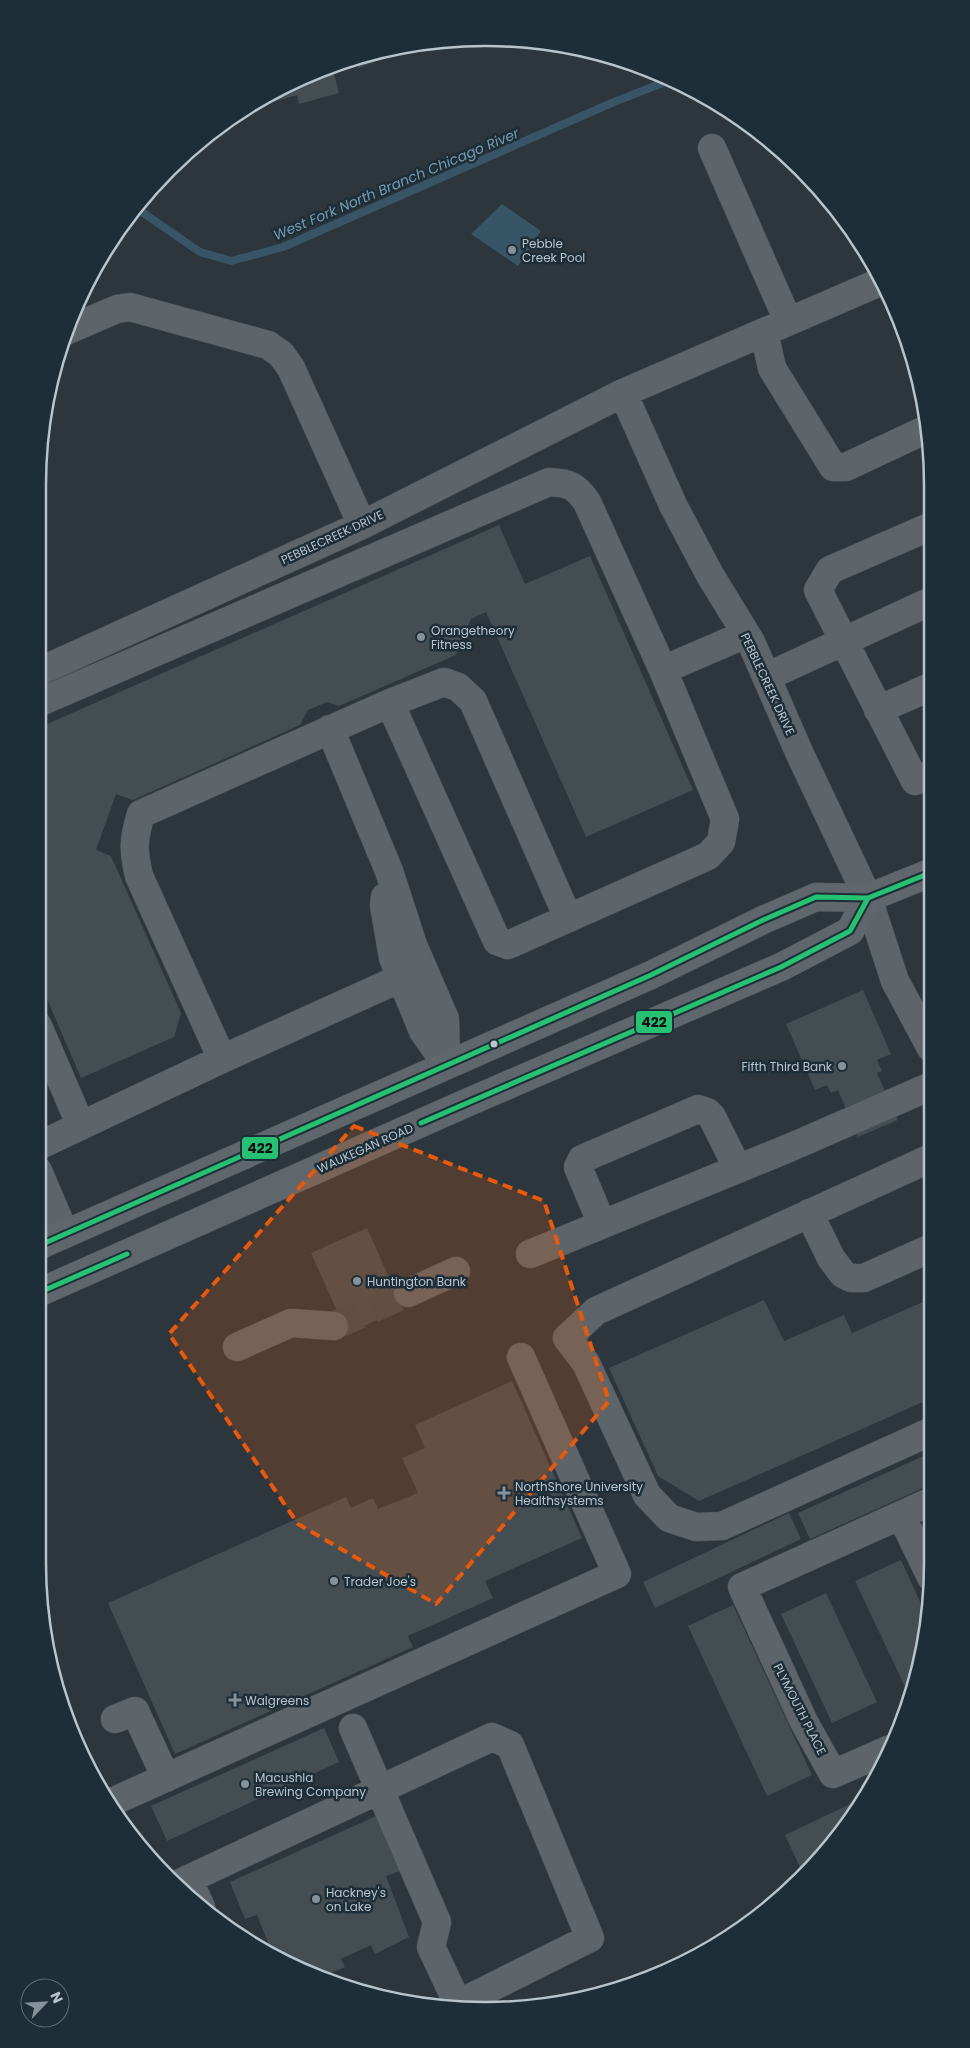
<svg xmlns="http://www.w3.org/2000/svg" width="970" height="2048" viewBox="0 0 970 2048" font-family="Poppins,sans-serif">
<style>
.water{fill:#375567}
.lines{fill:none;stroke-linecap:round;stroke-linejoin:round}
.stream{stroke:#375567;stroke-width:8}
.building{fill:#444d52}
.minor-tunnel{stroke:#414b52;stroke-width:28;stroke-dasharray:28 14;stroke-linecap:butt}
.minor-casing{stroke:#4b5256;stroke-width:29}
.major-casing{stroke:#4a5359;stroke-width:29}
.minor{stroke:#5d646a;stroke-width:28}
.major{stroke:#5f676c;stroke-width:28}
.bus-1-casing{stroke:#1e2e38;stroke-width:9}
.bus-1{stroke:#26c172;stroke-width:5}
.marked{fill:#e8590c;fill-opacity:0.2;stroke:#e8590c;stroke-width:4;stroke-dasharray:10 6;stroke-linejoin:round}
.poi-dot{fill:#86929a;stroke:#1e2e38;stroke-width:2}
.bus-dot{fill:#b7c4cc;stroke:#1e2e38;stroke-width:2}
.labels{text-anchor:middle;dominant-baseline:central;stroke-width:5;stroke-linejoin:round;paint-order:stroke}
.poi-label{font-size:12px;fill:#b7c4cc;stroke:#1e2e38;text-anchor:start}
.street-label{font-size:12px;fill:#b7c4cc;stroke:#1e2e38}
.water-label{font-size:14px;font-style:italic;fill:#759bb1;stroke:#1e2e38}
.rim{fill:none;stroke:#b7c4cc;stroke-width:2.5}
.line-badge{stroke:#1e2e38;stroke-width:2}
.pale-badge-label{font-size:14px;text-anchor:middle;font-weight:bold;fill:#111}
</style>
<rect width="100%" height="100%" fill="#2c363c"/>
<path class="water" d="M502,204L541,231L518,266L471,234Z"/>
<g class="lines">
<path class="stream" d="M136,208L200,252L231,261L283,247L614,102L670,80"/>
</g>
<path class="building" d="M415,45L359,68L355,59L398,46Z
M332,66L339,93L299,104L297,95L265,104L264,98L314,71Z
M499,525L525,584L590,556L693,790L586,837L486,612L471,619L456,655L339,706L327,702L308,710L300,725L133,800L116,794L96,850L111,856L181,1013L174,1037L81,1078L38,978V752L42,751L38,742V728Z
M863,990L891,1054L877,1060L882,1071L877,1073L898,1120L858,1137L838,1090L831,1093L827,1085L815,1090L786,1024Z
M367,1228L403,1309L347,1333L311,1253Z
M932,1298V1398L699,1501L658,1476L609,1368L764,1300L784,1341L844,1315L852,1333Z
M512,1381L582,1538L485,1581L493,1598L408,1636L413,1647L175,1754L108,1603L346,1497L351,1508L373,1498L378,1509L418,1493L402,1458L425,1448L415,1425Z
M932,1452V1484L810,1539L798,1513Z
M789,1513L801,1539L655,1608L643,1582Z
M901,1560L927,1617L924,1651L913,1686L906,1689L855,1581Z
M826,1593L877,1702L832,1723L781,1614Z
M733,1605L812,1775L767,1796L688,1626Z
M324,1728L339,1762L167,1841L151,1806Z
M865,1797L857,1812L804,1876L785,1835Z
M376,1816L400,1871L386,1876L409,1937L375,1954L371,1945L341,1959L345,1967L326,1975L318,1972L316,1968L312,1970L273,1955L257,1915L245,1919L230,1882Z"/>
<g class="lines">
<path class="minor-tunnel" d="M334,1326L408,1293"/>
<defs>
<path id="minor" d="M712,148L788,321
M66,331L117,309L130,307L268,345L281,354L291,368L362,525
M764,332L772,368L833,467H846L929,428
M623,393L673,505L710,575L751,642L799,752L868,898L895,981L931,1048
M929,527L830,570L818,590L915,781L930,775
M38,672L362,525L623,393L880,282
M766,677L929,602
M38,703L549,482C569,483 575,485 587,502L663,670
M390,703L444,682L458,687L473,701L568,918
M878,710L930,687
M330,729L389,871L413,945L445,1019L446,1064
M385,897L384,905L393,958L423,1031L446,1064
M38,1026L81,1126
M222,1059L401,978
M38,1146L222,1059L139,876C133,850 133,840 141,814L390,703L497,941L508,945L708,856L721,842L725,819L663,670L746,634
M931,1158L596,1311L567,1338L586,1363L647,1495L669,1518L696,1527L722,1526L932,1431
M38,1171L65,1234
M809,1213L831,1258L843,1274L851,1278H864L931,1248
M602,1224L578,1167L582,1159L698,1109L707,1112L712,1117L738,1169
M530,1254L789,1148L931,1086
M408,1293L456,1271
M237,1347L291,1323L334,1326
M901,1515L931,1577
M115,1719L135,1711L166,1778
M353,1728L437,1922L431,1947L458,2004
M890,1749L833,1774L804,1722L742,1587L932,1501
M112,1802L617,1574L521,1357
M188,1879L201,1907
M176,1885L492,1737L510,1745L590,1938L458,2004"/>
<path id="major" d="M38,1246L651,975L763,920L816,897L868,898L930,873
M38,1293L464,1104L781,967L850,931L868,898"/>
</defs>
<use href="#minor" class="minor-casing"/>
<use href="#major" class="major-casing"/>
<use href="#minor" class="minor"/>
<use href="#major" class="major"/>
<defs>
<path id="bus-1" d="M421,1123L781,967L850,931L868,898
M38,1246L651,975L763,920L816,897L868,898L930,873
M38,1293L127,1254"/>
</defs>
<use href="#bus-1" class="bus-1-casing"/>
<use href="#bus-1" class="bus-1"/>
</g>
<path class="marked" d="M354,1126L544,1201L609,1401L436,1604L298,1524L169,1334Z"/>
<g class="poi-dot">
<circle cx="512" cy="250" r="5"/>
<circle cx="421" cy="637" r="5"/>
<circle cx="842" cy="1066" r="5"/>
<circle cx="357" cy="1281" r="5"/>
<path d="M501.5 1485.5h5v5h5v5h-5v5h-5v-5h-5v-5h5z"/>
<circle cx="334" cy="1581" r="5"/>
<path d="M232.5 1692.5h5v5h5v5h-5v5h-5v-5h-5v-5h5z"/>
<circle cx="245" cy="1784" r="5"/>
<circle cx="316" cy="1899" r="5"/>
</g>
<circle class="bus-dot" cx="494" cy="1044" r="4.5"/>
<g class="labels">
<g class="poi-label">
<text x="522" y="243">Pebble<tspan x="522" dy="14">Creek Pool</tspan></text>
<text x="431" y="630">Orangetheory<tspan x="431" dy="14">Fitness</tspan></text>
<text x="832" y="1066" text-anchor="end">Fifth Third Bank</text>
<text x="367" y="1281">Huntington Bank</text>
<text x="515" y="1486">NorthShore University<tspan x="515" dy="14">Healthsystems</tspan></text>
<text x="344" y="1581">Trader Joe's</text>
<text x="245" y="1700">Walgreens</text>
<text x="255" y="1777">Macushla<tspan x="255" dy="14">Brewing Company</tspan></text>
<text x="326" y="1892">Hackney's<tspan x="326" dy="14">on Lake</tspan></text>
</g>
<g class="street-label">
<text transform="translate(332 537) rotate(-25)">PEBBLECREEK DRIVE</text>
<text transform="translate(768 684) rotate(65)">PEBBLECREEK DRIVE</text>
<text transform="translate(365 1148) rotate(-24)">WAUKEGAN ROAD</text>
<text transform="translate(800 1709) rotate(63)">PLYMOUTH PLACE</text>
</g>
<g class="water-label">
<text transform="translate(396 184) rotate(-23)">West Fork North Branch Chicago River</text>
</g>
</g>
<path d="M0 0H970V2048H0ZM485 46H485A439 439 0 0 1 924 485V1563A439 439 0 0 1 485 2002H485A439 439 0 0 1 46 1563V485A439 439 0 0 1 485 46Z" fill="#1e2e38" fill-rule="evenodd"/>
<path class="rim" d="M485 46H485A439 439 0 0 1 924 485V1563A439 439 0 0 1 485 2002H485A439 439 0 0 1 46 1563V485A439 439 0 0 1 485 46Z"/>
<g class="line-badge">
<rect x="635" y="1010" width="38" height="24" rx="5" fill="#26c172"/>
<rect x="241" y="1136" width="38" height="24" rx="5" fill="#26c172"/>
</g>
<g class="pale-badge-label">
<text x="654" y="1027">422</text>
<text x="260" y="1153">422</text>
</g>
<g transform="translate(45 2003) rotate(65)"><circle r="24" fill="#1e2e38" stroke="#5b6a73"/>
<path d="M0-4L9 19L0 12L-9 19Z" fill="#86929a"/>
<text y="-8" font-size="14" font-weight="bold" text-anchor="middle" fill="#b7c4cc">N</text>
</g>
</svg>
